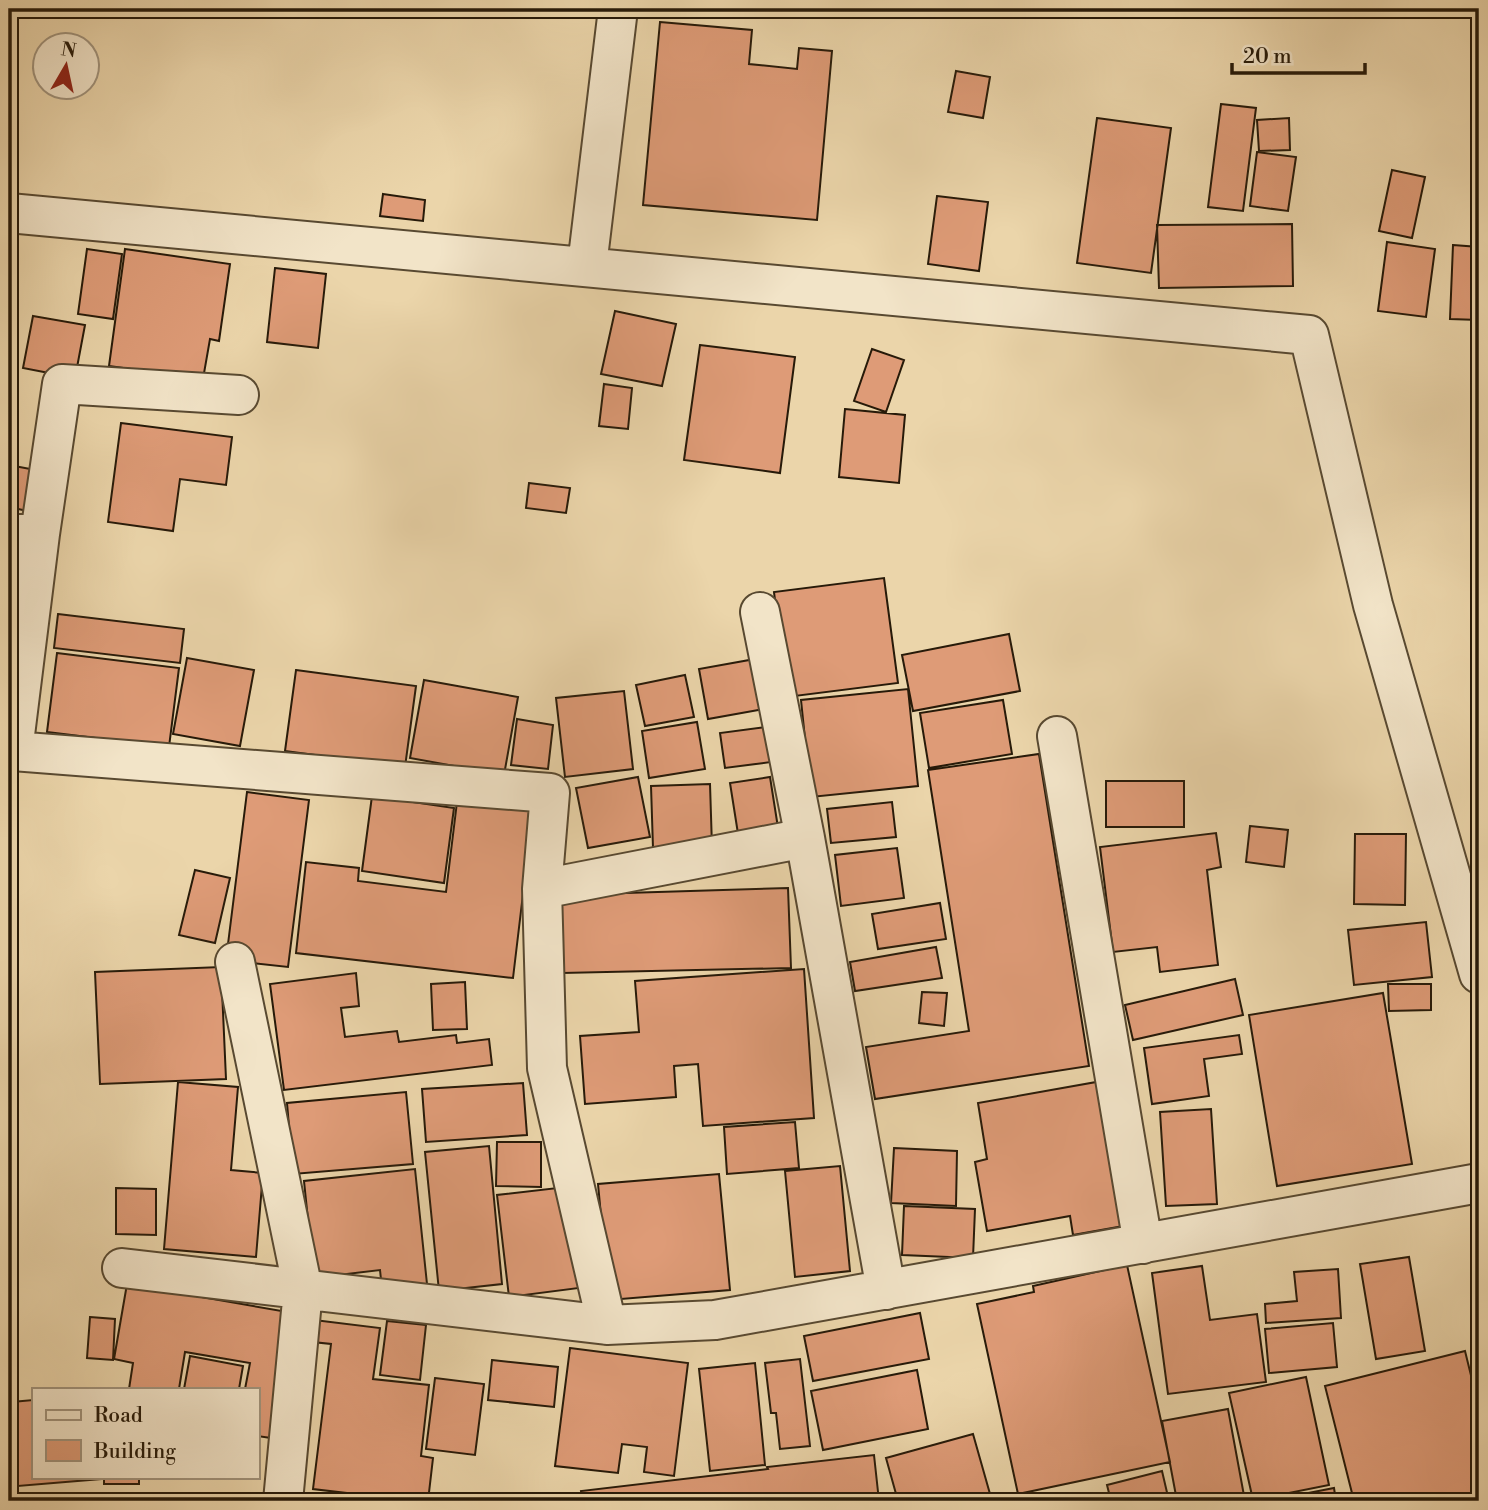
<svg xmlns="http://www.w3.org/2000/svg" width="1488" height="1510" viewBox="0 0 1488 1510" font-family="'Libre Bodoni',serif">
<style>
.building{fill:#de9b77;stroke:#271a09;stroke-width:2}
.lines{fill:none;stroke-linecap:round;stroke-linejoin:round}
.minor-casing{stroke:#584931;stroke-width:42}
.minor{stroke:#f2e4c8;stroke-width:38}
</style>
<rect width="100%" height="100%" fill="#ebd5aa"/>
<filter id="stains"><feTurbulence type="fractalNoise" baseFrequency=".00286" numOctaves="4"/><feColorMatrix values="0 0 0 0 .2 0 0 0 0 .09 0 0 0 0 .02 0 0 0 .5 -.17"/></filter>
<radialGradient id="worn" r=".72"><stop offset=".6" stop-color="#630" stop-opacity="0"/><stop offset="1" stop-color="#630" stop-opacity=".3"/></radialGradient>
<path class="building" d="M660,22L752,30L749,64L797,69L799,48L832,51L817,220L643,205Z
M956,71L990,77L983,118L948,112Z
M1221,104L1256,108L1243,211L1208,207Z
M1097,118L1171,128L1151,273L1077,263Z
M1289,118L1290,150L1259,151L1257,120Z
M1257,152L1296,157L1288,211L1250,206Z
M1392,170L1425,177L1412,238L1379,231Z
M383,194L425,200L423,221L380,216Z
M937,196L988,202L979,271L928,264Z
M1292,224L1293,286L1159,288L1157,225Z
M1387,242L1435,249L1426,317L1378,311Z
M1453,245L1479,247V320L1450,319Z
M87,249L122,254L113,319L78,314Z
M125,249L230,264L219,341L210,339L203,379L109,366Z
M275,268L326,274L318,348L267,342Z
M615,311L676,324L662,386L601,374Z
M33,316L85,325L75,378L23,368Z
M700,345L795,357L780,473L684,460Z
M872,349L904,360L886,412L854,401Z
M604,384L632,388L628,429L599,426Z
M845,409L905,415L899,483L839,477Z
M121,423L232,437L226,485L180,479L173,531L108,522Z
M9,465L41,471L32,512L9,507Z
M529,483L570,488L566,513L526,508Z
M884,578L898,683L787,697L774,592Z
M58,614L184,629L180,663L54,648Z
M1009,634L1020,691L913,711L902,655Z
M57,653L179,668L169,747L47,732Z
M187,658L254,670L240,746L173,734Z
M755,659L764,709L708,719L699,669Z
M296,670L416,686L405,767L285,751Z
M685,675L694,717L645,726L636,685Z
M424,680L518,697L504,775L410,758Z
M908,689L918,786L811,797L801,700Z
M624,691L633,769L565,777L556,698Z
M1003,700L1012,754L929,768L920,713Z
M517,719L553,725L548,769L511,765Z
M697,722L705,769L649,778L642,731Z
M766,727L771,762L725,768L720,733Z
M1039,754L1089,1066L875,1099L866,1047L969,1031L928,770Z
M638,777L650,837L588,848L576,788Z
M770,777L779,834L739,840L730,783Z
M1106,781H1184V827H1106Z
M710,784L712,847L653,848L651,786Z
M247,792L309,800L288,967L226,960Z
M372,796L454,808L444,883L362,871Z
M457,802L533,810L513,978L296,953L306,862L359,868L358,881L446,892Z
M892,802L896,837L831,843L827,809Z
M1250,826L1288,830L1284,867L1246,862Z
M1216,833L1221,867L1207,870L1218,965L1160,972L1157,947L1113,952L1100,847Z
M1355,834H1406L1405,905L1354,904Z
M897,848L904,898L841,906L835,855Z
M195,870L230,878L215,943L179,935Z
M788,888L791,968L562,973L560,895Z
M940,903L946,939L878,949L872,914Z
M1426,922L1432,977L1354,985L1348,930Z
M936,947L942,978L855,991L850,962Z
M221,967L226,1079L100,1084L95,972Z
M804,969L814,1118L703,1126L698,1064L674,1066L676,1097L585,1104L580,1036L639,1032L635,981Z
M356,973L359,1006L341,1008L345,1037L397,1031L399,1042L456,1035L457,1043L489,1039L492,1065L284,1090L270,984Z
M1235,979L1243,1015L1133,1040L1125,1005Z
M465,982L467,1029L433,1030L431,984Z
M1388,984H1431V1010L1389,1011Z
M922,992L947,993L944,1026L919,1023Z
M1383,993L1412,1164L1277,1186L1249,1015Z
M1239,1035L1242,1054L1204,1059L1209,1096L1152,1104L1144,1048Z
M1102,1081L1129,1225L1073,1235L1070,1216L987,1231L975,1162L987,1159L978,1103Z
M178,1082L238,1087L231,1170L263,1173L256,1257L164,1249Z
M523,1083L527,1135L426,1142L422,1089Z
M406,1092L413,1164L293,1174L287,1103Z
M1211,1109L1217,1204L1166,1206L1160,1112Z
M795,1122L799,1168L727,1174L724,1127Z
M497,1142H541V1187L496,1186Z
M489,1146L502,1284L439,1291L425,1152Z
M894,1148L957,1151L956,1206L891,1203Z
M840,1166L850,1271L795,1277L785,1171Z
M415,1169L427,1284L382,1289L380,1270L314,1278L304,1181Z
M719,1174L730,1290L609,1300L598,1184Z
M566,1187L579,1288L509,1297L497,1195Z
M116,1188L156,1189V1235L116,1234Z
M904,1206L975,1209L973,1258L902,1255Z
M1409,1257L1425,1351L1376,1359L1360,1264Z
M1127,1265L1170,1462L1018,1494L977,1304L1034,1292L1033,1286Z
M1202,1266L1210,1320L1257,1314L1266,1382L1168,1394L1152,1273Z
M1338,1269L1341,1318L1266,1323L1265,1304L1297,1301L1294,1272Z
M127,1284L299,1314L278,1439L257,1436V1389H245L250,1363L185,1352L179,1389H129L133,1363L114,1359Z
M920,1313L929,1359L813,1381L804,1336Z
M90,1317L115,1319L113,1360L87,1358Z
M306,1319L380,1328L373,1379L429,1385L421,1456L433,1458L428,1501H415L313,1489L331,1344L303,1341Z
M387,1321L426,1325L420,1380L380,1375Z
M1333,1323L1337,1367L1269,1373L1265,1329Z
M570,1348L688,1363L674,1476L644,1472L647,1447L622,1444L618,1473L555,1466Z
M1465,1351L1479,1408V1492L1440,1501H1354L1325,1386Z
M190,1356L243,1366L239,1389H184Z
M800,1359L810,1446L780,1449L776,1413H771L765,1363Z
M492,1360L558,1367L554,1407L488,1400Z
M755,1363L765,1465L710,1471L699,1369Z
M917,1370L928,1429L823,1450L811,1391Z
M1306,1377L1329,1485L1253,1500L1229,1393Z
M435,1378L484,1384L475,1455L426,1449Z
M33,1400V1477H101V1479L18,1486L12,1402Z
M1228,1409L1245,1501H1177L1162,1421Z
M9,1416H13L9,1486Z
M973,1434L992,1501H898L886,1458Z
M874,1455L879,1501H583L581,1491L768,1469L767,1467Z
M1162,1471L1169,1501H1111L1107,1485Z
M104,1477H139V1484H104Z
M1334,1488L1336,1501H1309L1308,1493Z"/>
<g class="lines">
<defs>
<path id="minor" d="M9,213L1309,335L1373,605L1479,974
M587,266L618,9
M9,534H40L13,751L550,793L542,889L547,1068L607,1325L715,1320L1479,1183
M40,534L62,384L239,395
M760,612L805,838
M1057,736L1143,1244
M542,889L805,838L886,1290
M235,962L303,1290L283,1501
M122,1268L607,1325"/>
</defs>
<use href="#minor" class="minor-casing"/>
<use href="#minor" class="minor"/>
</g>
<rect width="1488" height="1510" fill="none" stroke="#ebd5aa" stroke-width="35"/>
<rect x="10" y="10" width="1467" height="1489" fill="none" stroke="#271a09" stroke-width="3.5"/>
<rect x="18" y="18" width="1453" height="1475" fill="none" stroke="#271a09" stroke-width="2"/>
<rect x="32" y="1388" width="228" height="91" fill="#f2e4c8" stroke="#a1937c" stroke-width="2"/>
<rect x="46" y="1410" width="35" height="10" fill="#f2e4c8" stroke="#a1937c" stroke-width="2"/>
<text x="94" y="1422" font-size="21" fill="#271a09">Road</text>
<rect x="46" y="1440" width="35" height="21" fill="#de9b77" stroke="#a1937c" stroke-width="2"/>
<text x="94" y="1458" font-size="21" fill="#271a09">Building</text>
<g transform="translate(66 66) rotate(9)"><circle r="33" fill="#f2e4c8" stroke="#a1937c" stroke-width="2"/>
<path d="M0-5L12 26L0 18L-12 26Z" fill="#8f2418"/>
<text y="-10" font-size="19" font-weight="bold" text-anchor="middle" fill="#271a09">N</text>
</g>
<path d="M1232 63v10h133v-10" fill="none" stroke="#271a09" stroke-width="3.5"/>
<text x="1243" y="63" font-size="21" fill="#271a09" stroke="#f2e4c8" stroke-width="5" paint-order="stroke">20 m</text>
<rect width="100%" height="100%" filter="url(#stains)"/>
<rect width="100%" height="100%" fill="url(#worn)"/>
</svg>
